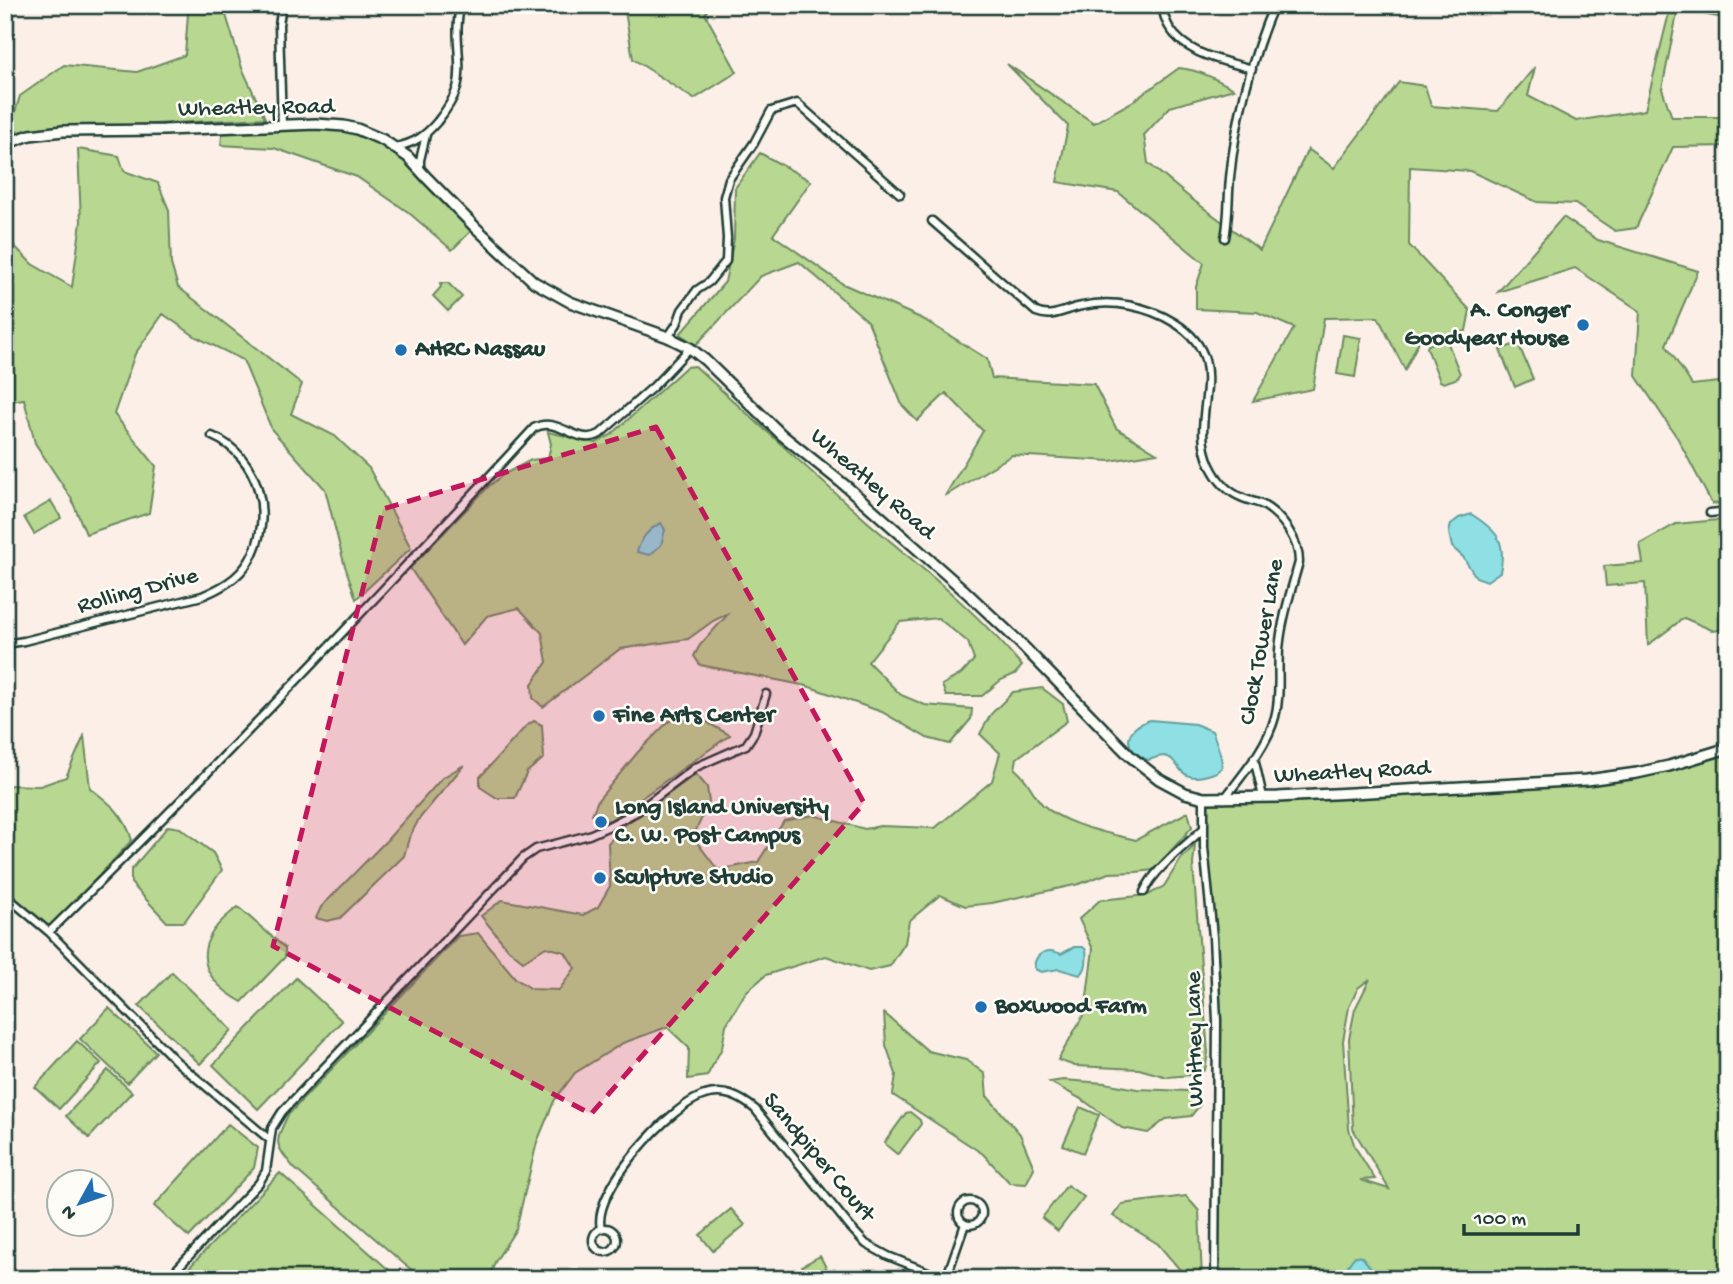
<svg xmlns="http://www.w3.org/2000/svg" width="1733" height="1284" viewBox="0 0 1733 1284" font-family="'Gochi Hand',sans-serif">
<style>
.green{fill:#b8d790;stroke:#6c8a62;stroke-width:2;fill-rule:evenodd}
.water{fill:#8ee0e5;stroke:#629f9e;stroke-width:2}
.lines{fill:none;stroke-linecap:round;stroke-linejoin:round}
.street-casing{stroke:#1f3d34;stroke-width:11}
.secondary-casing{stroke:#1f3d34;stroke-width:14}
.street{stroke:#fdfcf7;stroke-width:6}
.secondary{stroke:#fdfcf7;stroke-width:9}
.marked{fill:#c2185b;fill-opacity:0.2;stroke:#c2185b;stroke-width:5;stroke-dasharray:14 9;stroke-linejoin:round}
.poi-dot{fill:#1f6fb2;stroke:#fdfcf7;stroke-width:2.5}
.labels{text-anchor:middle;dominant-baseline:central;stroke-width:5;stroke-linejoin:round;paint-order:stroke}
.street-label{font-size:24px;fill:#1f3d34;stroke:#fdfcf7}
.poi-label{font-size:24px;font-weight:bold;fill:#1f3d34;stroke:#fdfcf7;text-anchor:start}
</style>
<rect width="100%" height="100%" fill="#fbefe7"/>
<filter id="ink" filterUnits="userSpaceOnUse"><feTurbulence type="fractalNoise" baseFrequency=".0143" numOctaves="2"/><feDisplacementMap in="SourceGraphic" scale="14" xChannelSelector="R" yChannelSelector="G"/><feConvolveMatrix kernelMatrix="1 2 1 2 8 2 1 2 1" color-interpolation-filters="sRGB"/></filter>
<g filter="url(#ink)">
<path class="green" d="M184,5H223L242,68L265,118L9,132L20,96L64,65L137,72L185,55L188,13Z
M624,5H710L705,14L737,72L694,99L633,59Z
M1671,5H1728V19L1678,9L1662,89L1672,117H1728V146L1673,147L1636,228L1615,231L1575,204L1537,202L1470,171L1410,167L1409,245L1470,310L1466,331L1420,339L1405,370L1378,317L1324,318L1313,389L1253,401L1294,328L1257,312L1196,309V287L1204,263L1118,192L1057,182L1068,126L1007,64L1094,123L1132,102L1179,68C1200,70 1216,79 1234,89L1170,107L1144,135L1148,163L1189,197L1260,250L1308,149L1334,168L1399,82L1425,86L1431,106L1498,111L1535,67L1528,96L1576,121L1645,110Z
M344,126L396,147L475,227L452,250L408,212L357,177L274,148L221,145L223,127Z
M78,149L119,156L124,171L158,183L169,210L171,264L178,287L302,384L291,414L335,436L369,468L411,548L356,599L344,563L325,489L272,430L243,360L196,337L163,314L135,354L114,414L156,466L149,513L86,534L71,498L35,443L24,399L5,402V380L11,375L5,372V236L32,264L72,287L81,222Z
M760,153L811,181L773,235L843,284L923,319L987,359L992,378L1094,384L1116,428L1157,453L1110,461L1012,455L945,496L983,431L946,393L917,421L902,405L868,321L799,262L761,276L696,345L680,334L725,282L734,239L735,188Z
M1563,217L1598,240L1698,271L1666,345L1692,385L1728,381V502L1712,504L1678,439L1636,376L1640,311L1575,268L1498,292Z
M440,283H448L462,297L448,311L433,296L441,287Z
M1343,335L1361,338L1355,377L1337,374Z
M1444,339L1447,341L1460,374L1458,378L1444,383L1440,381L1427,348L1428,345Z
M1518,343L1533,379L1515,387L1500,350Z
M695,366C753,419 811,472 870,524C923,569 978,612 1022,666L1015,674L1001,680L982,696H946L942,685L961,674L974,660L968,642L938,618L900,622L868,662L901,695L925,705L972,709L971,719L950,744L927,738L882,712L807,686L700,665L694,656L700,645L729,613L713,621L688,639L620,649L543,707L533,698L532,684L547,662L542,633L519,608L487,616L462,645L410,568L489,486L504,474L531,460L548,458L551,444L548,432L596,443L611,435L686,367Z
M51,501L61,518L34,534L24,517Z
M1728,519V628L1714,631L1684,618L1648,645L1645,583L1606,586L1604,566L1643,563L1640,544L1676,524Z
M1042,688L1063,704L1067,721L1017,758L1015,769C1029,780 1031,792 1042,804C1063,825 1108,833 1136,840L1188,812L1192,827L1154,870L1136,872L1109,873L1079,884L992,903L965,906L940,895L909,921L905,943L890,966L869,971L826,956L766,975L746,992L726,1025L722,1048L707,1076L688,1079L689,1048L667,1027L623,1043L575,1073L554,1101L537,1142L516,1229L495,1262L489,1279H423L403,1263L294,1168C274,1143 274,1144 288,1115L458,936L478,933L516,979L532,989L559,990L575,968L565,952L546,947L523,961L508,949L481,916L502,900L583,915L598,907L610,886L608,843L625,825L696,774L707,787L709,802L693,837L718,870L758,862L784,821L813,815L865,829L880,826L935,828L992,781L1000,753L980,734L991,714L1013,692Z
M701,719L730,735L609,821L592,814L598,800L638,752L669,721Z
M534,721L542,725L544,758L527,772L515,798H497L480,787V777L526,726Z
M84,736L90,788C111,804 124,814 132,840L49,930L5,894V785L40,786L66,777Z
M1728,748V1279H1215L1217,1021L1204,799L1604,778ZM1370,979L1355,1009L1349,1039L1353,1129L1389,1189L1360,1180L1375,1179L1355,1147L1349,1129L1343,1041L1349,1007L1358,988Z
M464,765L419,819L409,838L404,856L340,918L327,921L316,918L321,907L387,840L442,778Z
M168,826L180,828L213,853L222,870L184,922H167L131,883V870Z
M1195,845L1193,864L1208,1053L1205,1070L1192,1075L1167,1077L1139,1069L1075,1066L1058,1060L1085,1012L1093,949L1079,919L1100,900L1148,895L1164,886L1181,859Z
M238,907L285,948V957L242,1002C192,974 194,939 238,907Z
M172,972L232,1030L200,1064L139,1006Z
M296,978L342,1021L258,1109L213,1065Z
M109,1008L156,1052L127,1083L80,1039Z
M884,1013L928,1051L966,1060L985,1074L987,1096L1020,1134L1034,1168L1026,1184L1010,1183L983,1154L893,1095L896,1074L886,1045Z
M77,1041L101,1063L59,1109L35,1087Z
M108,1070L132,1092L89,1138L66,1116Z
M1063,1080L1105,1083L1137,1089L1188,1091L1193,1094L1200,1105L1191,1116L1166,1119L1148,1133L1122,1128L1083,1100L1050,1082Z
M1080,1107L1099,1115L1083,1153L1063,1145Z
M910,1112L920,1120L921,1124L900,1152L897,1154L886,1145L885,1142L906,1113Z
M228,1124L258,1148L254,1168L189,1237L154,1206Z
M280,1173L399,1279H178Z
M1067,1185L1084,1197L1058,1231L1042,1218Z
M1186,1196L1199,1211L1202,1279H1180L1181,1271L1158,1244L1113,1216L1122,1204Z
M731,1209L745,1225L713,1251L700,1235Z
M820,1256L832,1279H809L802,1266Z"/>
<path class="water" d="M1471,514C1496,530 1507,540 1500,572L1487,581L1476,577L1463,557L1452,547L1449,533L1451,524L1459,518Z
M661,523L665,530L661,545L650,555L637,552C641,538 648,530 661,523Z
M1150,720L1195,724L1212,731C1215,739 1225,761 1221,768C1218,772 1214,773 1211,774C1175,786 1182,758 1164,756C1159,756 1152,759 1148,760C1121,749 1124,728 1150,720Z
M1074,947H1083L1086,950C1087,958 1087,970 1080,975L1059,969L1041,972L1035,969C1033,959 1040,951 1051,951C1052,951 1060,953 1061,954Z
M1355,1256L1362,1257L1371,1268L1375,1279H1342L1349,1264Z"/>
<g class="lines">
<defs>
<path id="street" d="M1162,5C1163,12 1165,20 1169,27C1186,55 1222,60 1252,69
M282,126L279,25L282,5
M396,147C415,143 425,136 437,122C445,112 453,101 457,88C464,63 452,34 461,5
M420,170V160L426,135
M932,221L1036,312C1053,319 1065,309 1082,306C1112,299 1148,306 1175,323C1237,362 1186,414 1210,465C1217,480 1227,492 1243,498C1250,501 1257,502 1263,505C1282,516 1299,540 1299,562C1292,588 1283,614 1280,641C1276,666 1282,692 1275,717C1267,747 1243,774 1224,799
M1225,238C1229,218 1228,198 1230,178C1235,123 1252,55 1274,5
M668,337L677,324L682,310L697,290L709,282L726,261L727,238L724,197L729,179L754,143L771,111L797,103L900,194
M1710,513L1728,511
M5,644L24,641L202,596C221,588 238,579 249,561C275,518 260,456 212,436
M1254,758L1263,797
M1204,798V847L1213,937L1217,1021L1215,1279
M1144,892C1153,870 1185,846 1203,829
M5,895L49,932L176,1061L270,1140
M49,932C215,769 376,599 534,428C559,415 576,447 600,434L654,386L690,348
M958 1213a12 12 0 1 1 24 0a12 12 0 1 1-24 0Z
M601,1228C591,1192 671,1104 705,1095C724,1089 740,1097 755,1109L850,1227L866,1244L888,1256L946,1279L965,1224
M593 1240a12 12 0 1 1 24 0a12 12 0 1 1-24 0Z
M167,1279L259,1183L266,1171L272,1128L282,1112L523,858L536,849L589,835L607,827L638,811L696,767L746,745L754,733L766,694"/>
<path id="secondary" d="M5,144L30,135L63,131L164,130L316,124L344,126L357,129L383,140L408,157L426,177L475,227L534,282L570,302L668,337L690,348L705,360L782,435L847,487L965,591L1017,640L1130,756L1159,779L1185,793L1204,798L1278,797L1587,780L1637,773L1669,766L1728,748"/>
</defs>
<use href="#street" class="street-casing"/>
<use href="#secondary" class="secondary-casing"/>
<use href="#street" class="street"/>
<use href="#secondary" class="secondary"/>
</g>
</g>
<path class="marked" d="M656,427L864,803L591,1114L273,946L383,509Z"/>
<g class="poi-dot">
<circle cx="1583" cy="325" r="7"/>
<circle cx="401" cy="350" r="7"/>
<circle cx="599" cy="716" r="7"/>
<circle cx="601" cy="822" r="7"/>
<circle cx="600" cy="878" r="7"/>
<circle cx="981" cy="1007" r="7"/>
</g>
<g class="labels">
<g class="street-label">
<text transform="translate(256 109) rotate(-1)">Wheatley Road</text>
<text transform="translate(872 485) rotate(41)">Wheatley Road</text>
<text transform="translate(138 592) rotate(-15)">Rolling Drive</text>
<text transform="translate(1263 642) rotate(-80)">Clock Tower Lane</text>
<text transform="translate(1352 773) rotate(-3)">Wheatley Road</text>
<text transform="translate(1196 1039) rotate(-91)">Whitney Lane</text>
<text transform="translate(818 1158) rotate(50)">Sandpiper Court</text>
</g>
<g class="poi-label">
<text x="1569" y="311" text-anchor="end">A. Conger<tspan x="1569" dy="28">Goodyear House</tspan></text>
<text x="415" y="350">AHRC Nassau</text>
<text x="613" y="716">Fine Arts Center</text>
<text x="615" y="808">Long Island University<tspan x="615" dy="28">C. W. Post Campus</tspan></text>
<text x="614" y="878">Sculpture Studio</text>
<text x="995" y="1007">Boxwood Farm</text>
</g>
</g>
<rect width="1733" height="1284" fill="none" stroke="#fdfcf7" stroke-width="28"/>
<rect x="14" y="14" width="1705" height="1256" fill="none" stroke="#1f3d34" stroke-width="2.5" filter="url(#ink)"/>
<g transform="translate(80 1203) rotate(230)"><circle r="33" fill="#fdfcf7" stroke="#a4b0a9" stroke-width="2"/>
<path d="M0-5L12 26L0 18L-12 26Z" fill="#1f6fb2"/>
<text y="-10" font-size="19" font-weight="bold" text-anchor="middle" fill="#1f3d34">N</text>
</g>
<path d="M1464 1224v10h114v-10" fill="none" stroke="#1f3d34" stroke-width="3.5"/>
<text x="1474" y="1224" font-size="21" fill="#1f3d34" stroke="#fdfcf7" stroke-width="5" paint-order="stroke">100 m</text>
</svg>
